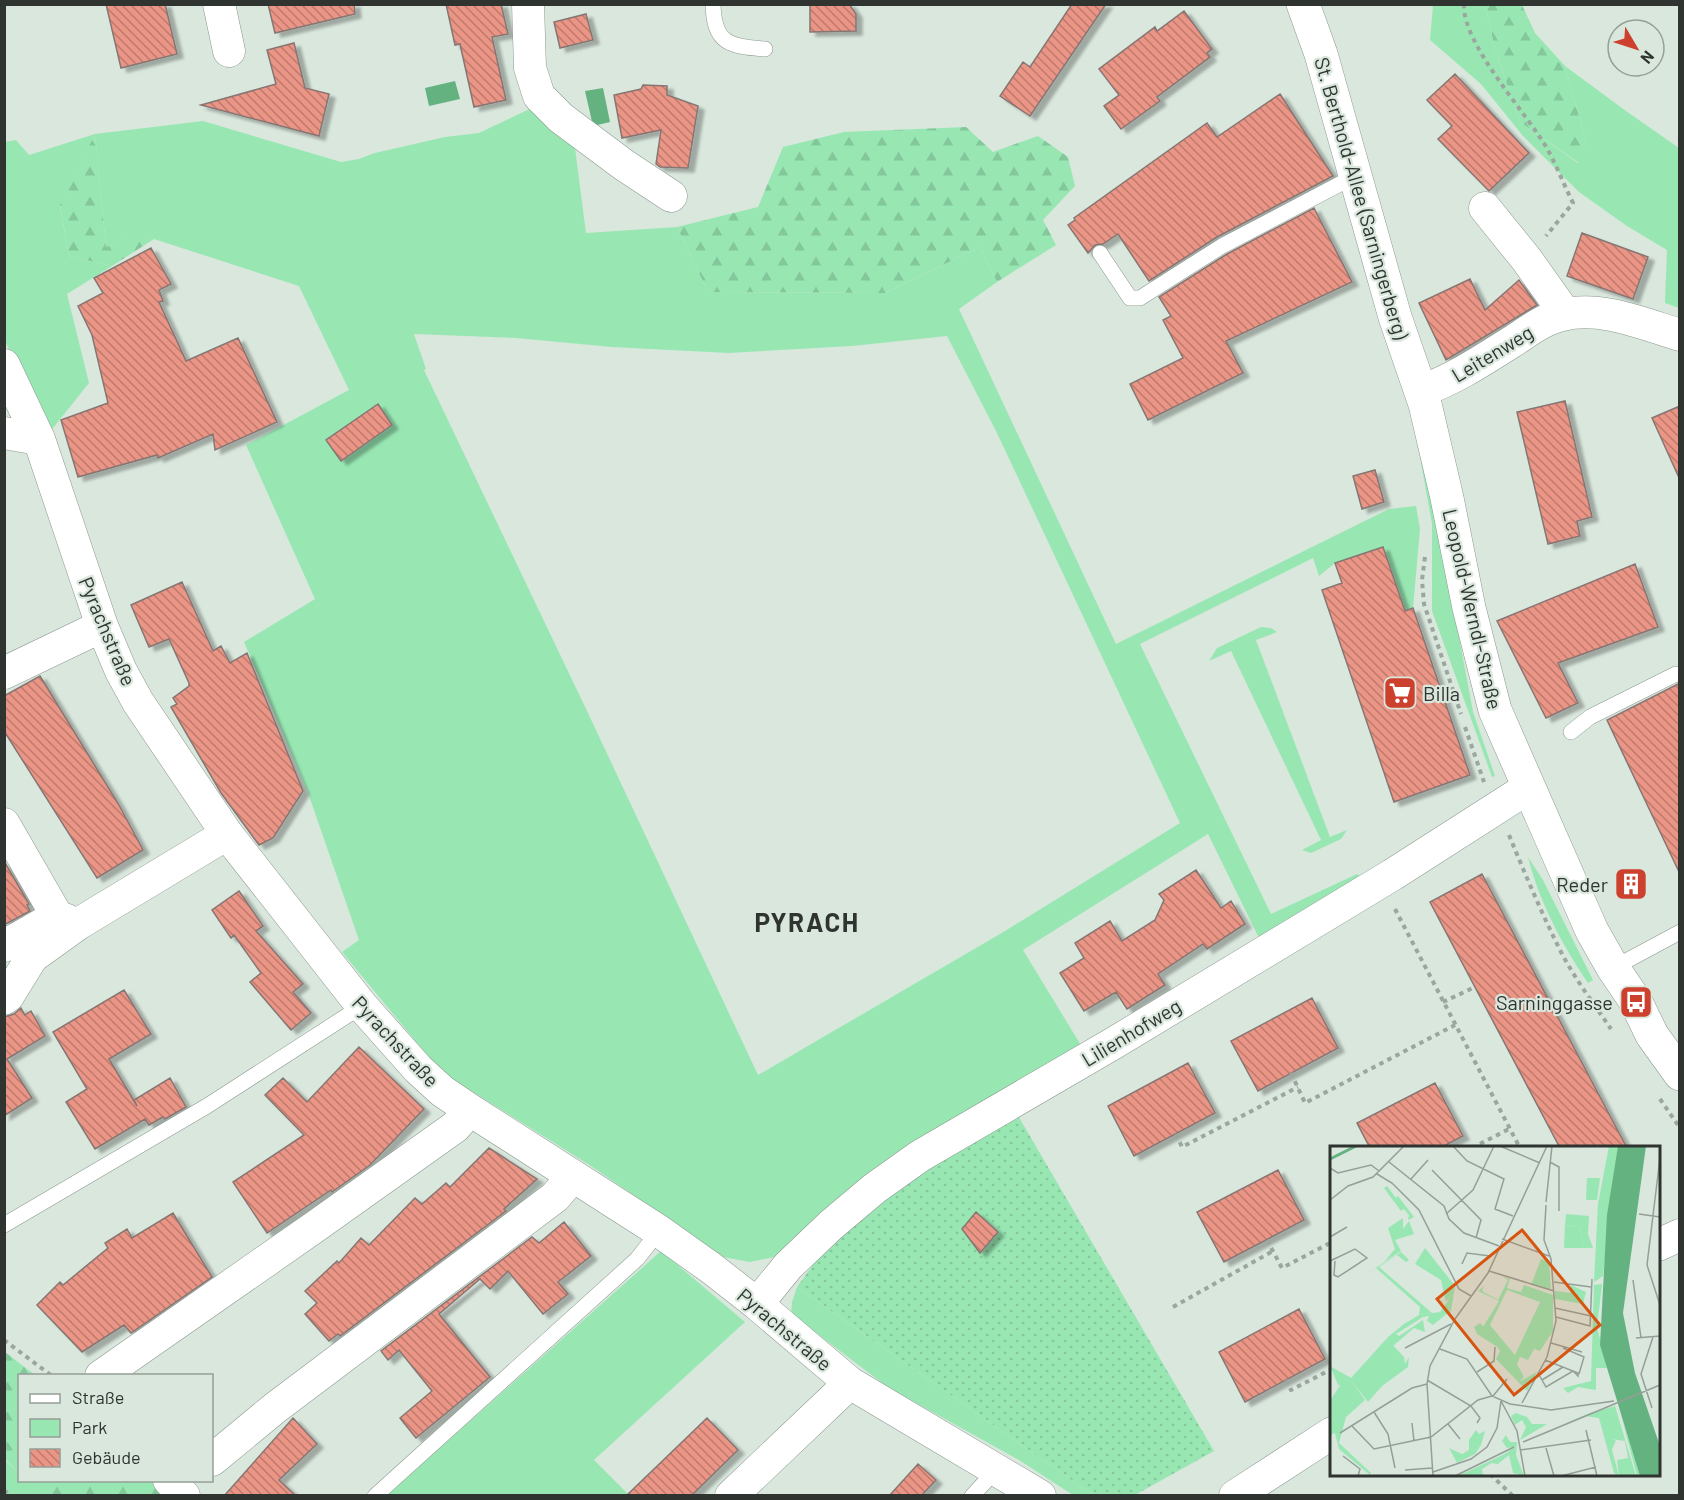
<svg xmlns="http://www.w3.org/2000/svg" width="1684" height="1500" viewBox="0 0 1684 1500" font-family="Barlow,sans-serif">
<style>
.green{fill:#98e7b3;fill-rule:evenodd}
.forest{fill:url(#forest-firs)}
.garden{fill:url(#garden-dots)}
.water{fill:#65b281}
.building{fill:url(#building-back-hatch);stroke:#867673;stroke-width:1.5;filter:url(#shadow)}
.lines{fill:none;stroke-linecap:round;stroke-linejoin:round}
.service-casing{stroke:#8c9990;stroke-width:16}
.minor-casing{stroke:#8c9990;stroke-width:33}
.tertiary-casing{stroke:#8c9990;stroke-width:34}
.path{stroke:#9ba69e;stroke-width:4;stroke-dasharray:4.5 4.5;stroke-linecap:butt}
.service{stroke:#fff;stroke-width:15}
.minor{stroke:#fff;stroke-width:32}
.tertiary{stroke:#fff;stroke-width:33}
.labels{text-anchor:middle;dominant-baseline:central;stroke-width:4.5;stroke-linejoin:round;paint-order:stroke}
.street-label{font-size:20px;fill:#2f3430;stroke:#d9e7dd}
.poi-label{font-size:20px;fill:#2f3430;stroke:#d9e7dd;text-anchor:end}
.district-label{font-size:26px;font-weight:bold;letter-spacing:1.5px;fill:#2f3430;stroke:#d9e7dd}
.inset-river{fill:none;stroke:#65b281;stroke-width:3}
.inset-road{fill:none;stroke:#959f98;stroke-width:1.5}
.view{fill:#d65510;fill-opacity:0.15;stroke:#d65510;stroke-width:3}
.inset-edge{fill:none;stroke:#2f3430;stroke-width:3}
</style>
<defs>
<pattern id="forest-firs" width="22" height="20" patternUnits="userSpaceOnUse" patternTransform="scale(1.5)"><rect width="22" height="20" fill="#98e7b3"/><path d="M5 1l3.5 6h-7zM16 11l3.5 6h-7z" fill="#83c79a"/></pattern>
<pattern id="garden-dots" width="8" height="8" patternUnits="userSpaceOnUse" patternTransform="scale(1.5)"><rect width="8" height="8" fill="#98e7b3"/><path d="M2 2h.1M6 6h.1" fill="none" stroke="#83c79a" stroke-width="1.8" stroke-linecap="round"/></pattern>
<pattern id="building-back-hatch" width="6" height="6" patternUnits="userSpaceOnUse" patternTransform="scale(1.5)"><rect width="6" height="6" fill="#ea9585"/><path d="M-1 5l2 2M0 0l6 6M5-1l2 2" fill="none" stroke="#be7a6d"/></pattern>
<filter id="shadow"><feDropShadow dx="6" dy="4" stdDeviation="1.5" flood-color="#0004"/></filter>
</defs>
<rect width="100%" height="100%" fill="#d9e7dd"/>
<path class="green" d="M1433,5H1485L1495,49L1520,122L1578,163L1586,141L1565,66L1626,111L1679,148V308L1665,303L1667,250L1627,226L1579,192L1523,136L1481,84L1430,40Z
M536,106L575,148L586,233L677,227L708,292L885,293L980,247L997,282L959,309L1116,644L1389,509L1416,506L1420,529L1413,608L1405,611L1383,547L1335,563L1319,576L1313,558L1140,644L1271,914L1357,874L1366,881L1260,940L1208,834L1023,950L1082,1047L789,1249L774,1257L750,1262L723,1257L591,1166L441,1072L342,952L359,940L307,790L244,642L315,599L246,445L349,390L299,286L154,239L145,230L106,247L95,135L60,206L69,256L112,266L67,294L89,383L49,433L5,341V142L16,140L29,155L95,134L203,121L341,162L359,159L375,153L445,137L479,133ZM414,334L516,338L612,347L729,353L852,346L947,336L997,433L1180,823L1000,934L758,1075L587,711L424,370L426,369Z
M1415,429L1446,567L1473,712L1495,776L1492,777L1432,611V524Z
M1261,627L1271,628L1277,632L1256,640L1330,837L1347,830L1341,839L1311,853L1302,850L1321,840L1231,651L1209,661L1217,648Z
M1528,857L1543,880L1593,980L1588,983C1562,945 1539,901 1528,857Z
M661,1251L745,1322L594,1460L629,1495L386,1496Z
M797,1287L1093,1495H1073L1019,1460L889,1388L791,1314L792,1302Z
M4,1459L19,1473L20,1480L28,1481L45,1495H5Z"/>
<path class="forest" d="M1485,5H1522L1535,33L1565,66L1586,141L1579,163L1520,122L1495,49Z
M966,127L993,152L1038,136L1068,157L1075,186L1043,220L1056,245L997,282L980,247L885,293L708,292L677,227L758,207L783,147L844,132Z
M95,134L106,247L145,229L154,239L112,266L69,256L60,205Z
M5,1352L35,1375L20,1376L19,1473L5,1459Z
M28,1481H156L172,1495H44Z"/>
<path class="garden" d="M1017,1114L1214,1451L1135,1495H1093L797,1287L815,1262L853,1223L901,1182Z"/>
<path class="water" d="M455,81L460,99L429,106L425,88Z
M603,88L610,122L593,126L585,91Z"/>
<path class="building" d="M106,4H165L177,54L121,68Z
M268,4H354L355,14L275,33Z
M446,4H501L508,34L492,37L506,100L474,107L460,44L455,45Z
M810,4H849L856,14V31L810,32Z
M1072,4H1106L1030,116L1000,96L1023,62L1030,67Z
M1184,11L1212,49L1207,53L1210,57L1157,97L1160,101L1121,129L1104,106L1119,95L1099,69L1155,27L1157,31Z
M586,14L593,40L560,48L554,22Z
M294,43L305,88L329,94L319,136L201,105L276,84L267,50Z
M1455,74L1529,153L1489,191L1438,139L1452,126L1427,100Z
M643,85L667,86V95L698,106L688,168L660,167L656,164L661,130L622,138L614,95L641,89Z
M1280,94L1333,176L1217,237L1149,281L1118,234L1103,244L1095,245L1088,253L1068,225L1075,220L1074,218L1207,123L1217,137Z
M1314,208L1352,282L1226,341L1243,373L1148,420L1130,384L1183,358L1163,320L1171,316L1159,297L1227,254Z
M1582,233L1648,257L1633,299L1567,276Z
M151,248L171,284L159,290L163,301L159,302L186,361L238,338L277,422L215,450L213,434L158,458L157,455L78,477L61,420L108,403L92,335L78,306L103,293L94,278Z
M1470,279L1485,310L1519,280L1537,305L1446,360L1419,303Z
M1565,401L1592,517L1577,521L1580,536L1548,544L1517,412Z
M378,404L392,425L341,461L326,440Z
M1680,406V480L1652,418Z
M1375,470L1384,502L1362,509L1353,476Z
M1383,547L1405,611L1413,608L1470,775L1394,802L1322,590L1342,583L1335,563Z
M1635,564L1658,627L1558,663L1578,703L1546,718L1497,621Z
M182,582L213,651L221,646L230,663L247,653L303,791L273,838L259,845L221,793L171,707L177,704L173,698L189,686V683L169,639L149,647L131,605Z
M40,676L119,805L143,850L97,878L4,731V696Z
M1680,683V874L1607,720Z
M4,861L29,904L27,905L30,911L4,925Z
M1196,870L1221,908L1231,901L1245,924L1207,949L1203,944L1158,974L1165,985L1127,1009L1116,992L1084,1011L1060,973L1084,958L1075,943L1110,921L1122,941L1155,920L1164,900L1159,894Z
M1482,874L1571,1042L1627,1148H1560L1430,902Z
M239,891L263,926L256,931L303,984L293,992L311,1013L291,1030L250,982L261,973L234,935L231,938L212,910Z
M124,990L151,1034L109,1059L137,1106L134,1100L170,1078L186,1107L165,1119L163,1117L149,1125L145,1119L95,1149L66,1102L87,1089L53,1032Z
M1312,998L1338,1048L1258,1091L1231,1041Z
M21,1008L25,1015L31,1011L45,1036L7,1059L32,1098L4,1116V1017L14,1014Z
M359,1047L424,1109L370,1165L332,1192L331,1190L267,1233L233,1182L304,1135L265,1095L283,1078L307,1102Z
M1188,1063L1215,1113L1134,1156L1108,1106Z
M1435,1083L1463,1136L1440,1148H1370L1357,1123Z
M489,1148L537,1179L504,1209L506,1211L340,1336L338,1334L329,1341L305,1314L317,1303L305,1291L337,1261L339,1263L361,1238L369,1245L415,1198L422,1204L446,1183L450,1187Z
M1278,1170L1304,1220L1224,1262L1197,1212Z
M976,1212L998,1232L980,1253L962,1229Z
M173,1213L212,1277L131,1333L124,1325L82,1352L37,1305L60,1282L63,1285L108,1248L105,1243L127,1229L132,1238Z
M564,1222L591,1256L558,1282L568,1294L543,1314L508,1271L490,1289L480,1279L439,1314L490,1377L416,1438L400,1418L432,1391L399,1350L388,1360L381,1351L532,1237L539,1243Z
M1299,1309L1325,1359L1245,1402L1219,1352Z
M293,1418L317,1444L279,1480L296,1496H224Z
M707,1418L738,1450L691,1496H626Z
M918,1464L936,1480L921,1496H889Z"/>
<g class="lines">
<defs>
<path id="service" d="M713,4C714,44 729,46 765,49
M1100,253L1130,298H1140L1222,246L1355,176
M1571,732L1590,717L1676,674
M1613,968L1680,932
M4,1225L207,1106L362,1006
M375,1496L637,1259L659,1231
M972,1496L996,1470"/>
<path id="minor" d="M219,4L229,51
M528,4L530,68L539,96L561,118L624,165L671,196
M1485,208L1527,260L1559,305L1562,315
M4,365L39,439L102,626L121,671L138,702L227,834L362,1006L418,1069L442,1091L470,1110L659,1231L711,1268L757,1304L850,1383L1040,1496
M1421,391C1454,379 1480,362 1510,343C1526,333 1543,319 1562,315C1600,305 1644,324 1680,335
M4,433L39,439
M4,673L102,626
M4,824L57,916
M4,946L57,916L67,920
M4,999L8,996L32,957L78,924L227,834
M1658,1245L1680,1235
M757,1304L788,1266L831,1225L875,1188L920,1156L1114,1043L1392,875L1528,788
M101,1376L316,1226L455,1127L470,1110
M212,1460L275,1408L555,1197L573,1176
M169,1480L184,1496
M731,1496L850,1383
M1235,1496L1332,1433"/>
<path id="tertiary" d="M1303,4L1321,54L1395,317L1425,404L1447,498L1469,608L1495,710L1592,931L1613,968L1636,1002L1652,1035L1680,1074"/>
</defs>
<use href="#service" class="service-casing"/>
<use href="#minor" class="minor-casing"/>
<use href="#tertiary" class="tertiary-casing"/>
<path class="path" d="M1464,4C1462,45 1529,115 1549,152C1558,169 1565,187 1573,203L1546,236
M1425,557L1422,580L1424,604L1461,714
M1465,727L1484,782
M1509,835C1525,874 1542,914 1561,952C1575,979 1594,1004 1611,1029
M1395,909L1520,1148
M1443,1002L1475,987
M1291,1073L1305,1103L1455,1025
M1660,1099L1680,1128
M1176,1134L1182,1147L1298,1087
M1472,1148L1509,1129
M1267,1240L1282,1268L1332,1242
M1173,1307L1273,1251
M4,1340L52,1376
M1286,1380L1291,1390L1332,1369
M1490,1474L1513,1496
M4,1490L11,1496"/>
<use href="#service" class="service"/>
<use href="#minor" class="minor"/>
<use href="#tertiary" class="tertiary"/>
</g>
<defs>
<symbol id="supermarket-square" viewBox="-11 -11 22 22"><rect x="-9" y="-9" width="18" height="18" rx="4" fill="#cc402d" stroke="#d9e7dd"/><path d="M-6-5.5h2.5l.6 2H6L4.5 2H-2.5L-4.4-4H-6ZM-1.5 3.2a1.3 1.3 0 1 0 .1 0ZM3 3.2a1.3 1.3 0 1 0 .1 0Z" fill="#fff"/></symbol>
<symbol id="building-square" viewBox="-11 -11 22 22"><rect x="-9" y="-9" width="18" height="18" rx="4" fill="#cc402d" stroke="#d9e7dd"/><path d="M-4-6H4V6H1V3H-1V6H-4ZM-2.5-4.3h1.7v1.8h-1.7ZM.8-4.3h1.7v1.8H.8ZM-2.5-1h1.7V.8h-1.7ZM.8-1h1.7V.8H.8Z" fill="#fff"/></symbol>
<symbol id="bus-square" viewBox="-11 -11 22 22"><rect x="-9" y="-9" width="18" height="18" rx="4" fill="#cc402d" stroke="#d9e7dd"/><path d="M-5-6H5V4H4V6H2V4H-2V6H-4V4H-5ZM-3.5-4V0h7V-4ZM-3.5 1.2v1.5H-2V1.2ZM2 1.2v1.5H3.5V1.2Z" fill="#fff"/></symbol>
</defs>
<g fill-rule="evenodd">
<use href="#supermarket-square" x="1381" y="674" width="38" height="38"/>
<use href="#building-square" x="1612" y="865" width="38" height="38"/>
<use href="#bus-square" x="1617" y="983" width="38" height="38"/>
</g>
<g class="labels">
<g class="street-label">
<text transform="translate(1362 198) rotate(74)">St. Berthold-Allee (Sarningerberg)</text>
<text transform="translate(1492 353) rotate(-31)">Leitenweg</text>
<text transform="translate(1473 609) rotate(77)">Leopold-Werndl-Straße</text>
<text transform="translate(108 631) rotate(67)">Pyrachstraße</text>
<text transform="translate(1131 1032) rotate(-31)">Lilienhofweg</text>
<text transform="translate(396 1041) rotate(47)">Pyrachstraße</text>
<text transform="translate(785 1329) rotate(40)">Pyrachstraße</text>
</g>
<g class="poi-label">
<text x="1423" y="693" text-anchor="start">Billa</text>
<text x="1608" y="884">Reder</text>
<text x="1613" y="1002">Sarninggasse</text>
</g>
<g class="district-label">
<text x="807" y="921">PYRACH</text>
</g>
</g>
<g transform="translate(1330 1146)">
<rect width="330" height="330" fill="#d9e7dd"/>
<path d="M257,32H270L267,54H256ZM57,40L66,52L68,50L84,71L78,74L79,69L74,63L71,65L54,42ZM73,72V83L79,75L84,88L65,94L71,105L54,116L65,103L58,82ZM235,79L250,81L254,102H234ZM95,102L125,140L121,165L114,170L119,152L116,156L111,134L85,118ZM71,106L79,114L76,116L67,109L49,121L102,167L89,169L90,161L46,122L0,151ZM172,130L180,133L177,142L191,146L194,139L223,149V185L210,205L204,203L198,214L190,211L187,218L194,231L189,236L207,226L197,245L166,213L170,205L153,181L169,155L148,145L154,140L152,145L168,154L178,134ZM177,144L210,156L185,209L160,179ZM241,139L256,146L253,158L225,153V145L240,147ZM58,191L57,198L61,197L74,211L75,218L79,211L78,221L52,240L38,256L22,236L6,229L9,237V244L0,255L9,241L0,220L21,232ZM288,257L304,308L310,330H307ZM285,260L306,330H289L287,314L298,312L295,295L282,293L269,272L255,270L231,279L260,267ZM177,307L152,323L153,330H128Z" fill="#98e7b3" fill-rule="evenodd"/>
<path d="M279,0H288L273,130L264,136L268,58ZM236,68L259,70L258,88L263,102H254L250,81L235,79ZM272,138L267,181L277,222H266V244L248,241L238,247L233,242L261,235L264,139ZM121,151L114,170L103,179L97,175L99,170L93,171L66,188L69,190L93,174L95,186L84,182L63,200L57,198L58,191L74,178L89,169L110,166ZM150,177L168,195L166,200L147,188L144,181ZM5,228L22,236L35,254L16,271L9,297L41,327L40,329L9,303L5,287L0,289V255L10,240ZM186,267L197,271L202,278H217L190,294L196,281L192,274L185,279L181,270ZM269,272L279,276L282,293L286,294L282,304L289,330L284,327ZM146,284L149,288L155,285L151,299L145,308L127,317L119,302L132,308L139,304V294ZM176,289L180,296H187L186,309L194,330L183,327L179,309L168,318L161,317L185,301L177,302L172,295Z" fill="#98e7b3"/>
<path d="M211,113L219,116L221,144L201,139Z" fill="#98e7b3"/>
<path d="M288,0H316L293,167L305,227L330,300V330H310L270,199L277,69Z" fill="#65b281"/>
<path class="inset-river" d="M0,13L26,0"/>
<path class="inset-road" d="M123,0L137,15L174,33L165,63L183,70M170,0L210,17M330,12L317,119L330,159M59,16L114,60L119,73L134,87L169,100M220,16L229,21V65M0,22L8,27L41,19L49,25M102,24L151,74L146,92M47,28L62,37L89,64L129,143L141,150M81,33L98,14M0,54L18,40L43,31L74,0M216,56L222,0M116,68L143,44L164,0M309,68L330,71M0,91L17,81M172,93L219,110M0,115L25,103L37,112L8,131L4,129L5,115M132,118L137,107L160,110M159,125L224,145M303,134L311,192M224,136L261,141M225,162L261,170M226,171L260,180L262,133M306,192L330,190M221,197L252,206M75,202L121,178M233,202L254,211L249,228M110,203L137,213L162,250L180,258L221,264L284,255M147,226L164,215L165,201M208,227L216,241L243,225L248,230V227L215,214M97,234L141,260L150,272L147,277M212,234L233,221M163,250L177,233M171,255L187,285L195,330M192,257L217,211L226,175L221,113L214,94L216,59M322,262L311,228L323,191M44,266L58,288L65,322M82,277L84,295M118,278L130,293M22,280L44,303L101,291L148,254L162,250M256,284L267,330M10,287L82,242L97,238M193,296L330,239M216,302L224,330M190,304L261,294M13,310L30,323L28,330M75,324L102,322M103,326L141,313L157,301L167,282L171,255M103,330L97,238L100,220L125,173L158,127L217,0M125,330L184,301M231,330L266,321"/>
<path class="view" d="M192,84L270,179L184,249L107,153Z"/>
<rect width="330" height="330" class="inset-edge"/>
</g>
<rect width="1684" height="1500" fill="none" stroke="#2f3430" stroke-width="12"/>
<rect x="18" y="1374" width="195" height="108" fill="#d9e7dd" stroke="#959f98" stroke-width="1.5"/>
<rect x="30" y="1394" width="30" height="9" fill="#ffffff" stroke="#959f98" stroke-width="1.5"/>
<text x="72" y="1404" font-size="18" fill="#2f3430">Straße</text>
<rect x="30" y="1419" width="30" height="18" fill="#98e7b3" stroke="#959f98" stroke-width="1.5"/>
<text x="72" y="1434" font-size="18" fill="#2f3430">Park</text>
<rect x="30" y="1449" width="30" height="18" fill="url(#building-back-hatch)" stroke="#959f98" stroke-width="1.5"/>
<text x="72" y="1464" font-size="18" fill="#2f3430">Gebäude</text>
<g transform="translate(1636 48) rotate(129)"><circle r="28" fill="#d9e7dd" stroke="#959f98" stroke-width="1.5"/>
<path d="M0-4.5L10 22L0 15L-10 22Z" fill="#cc402d"/>
<text y="-9" font-size="16" font-weight="bold" text-anchor="middle" fill="#2f3430">N</text>
</g>
</svg>
